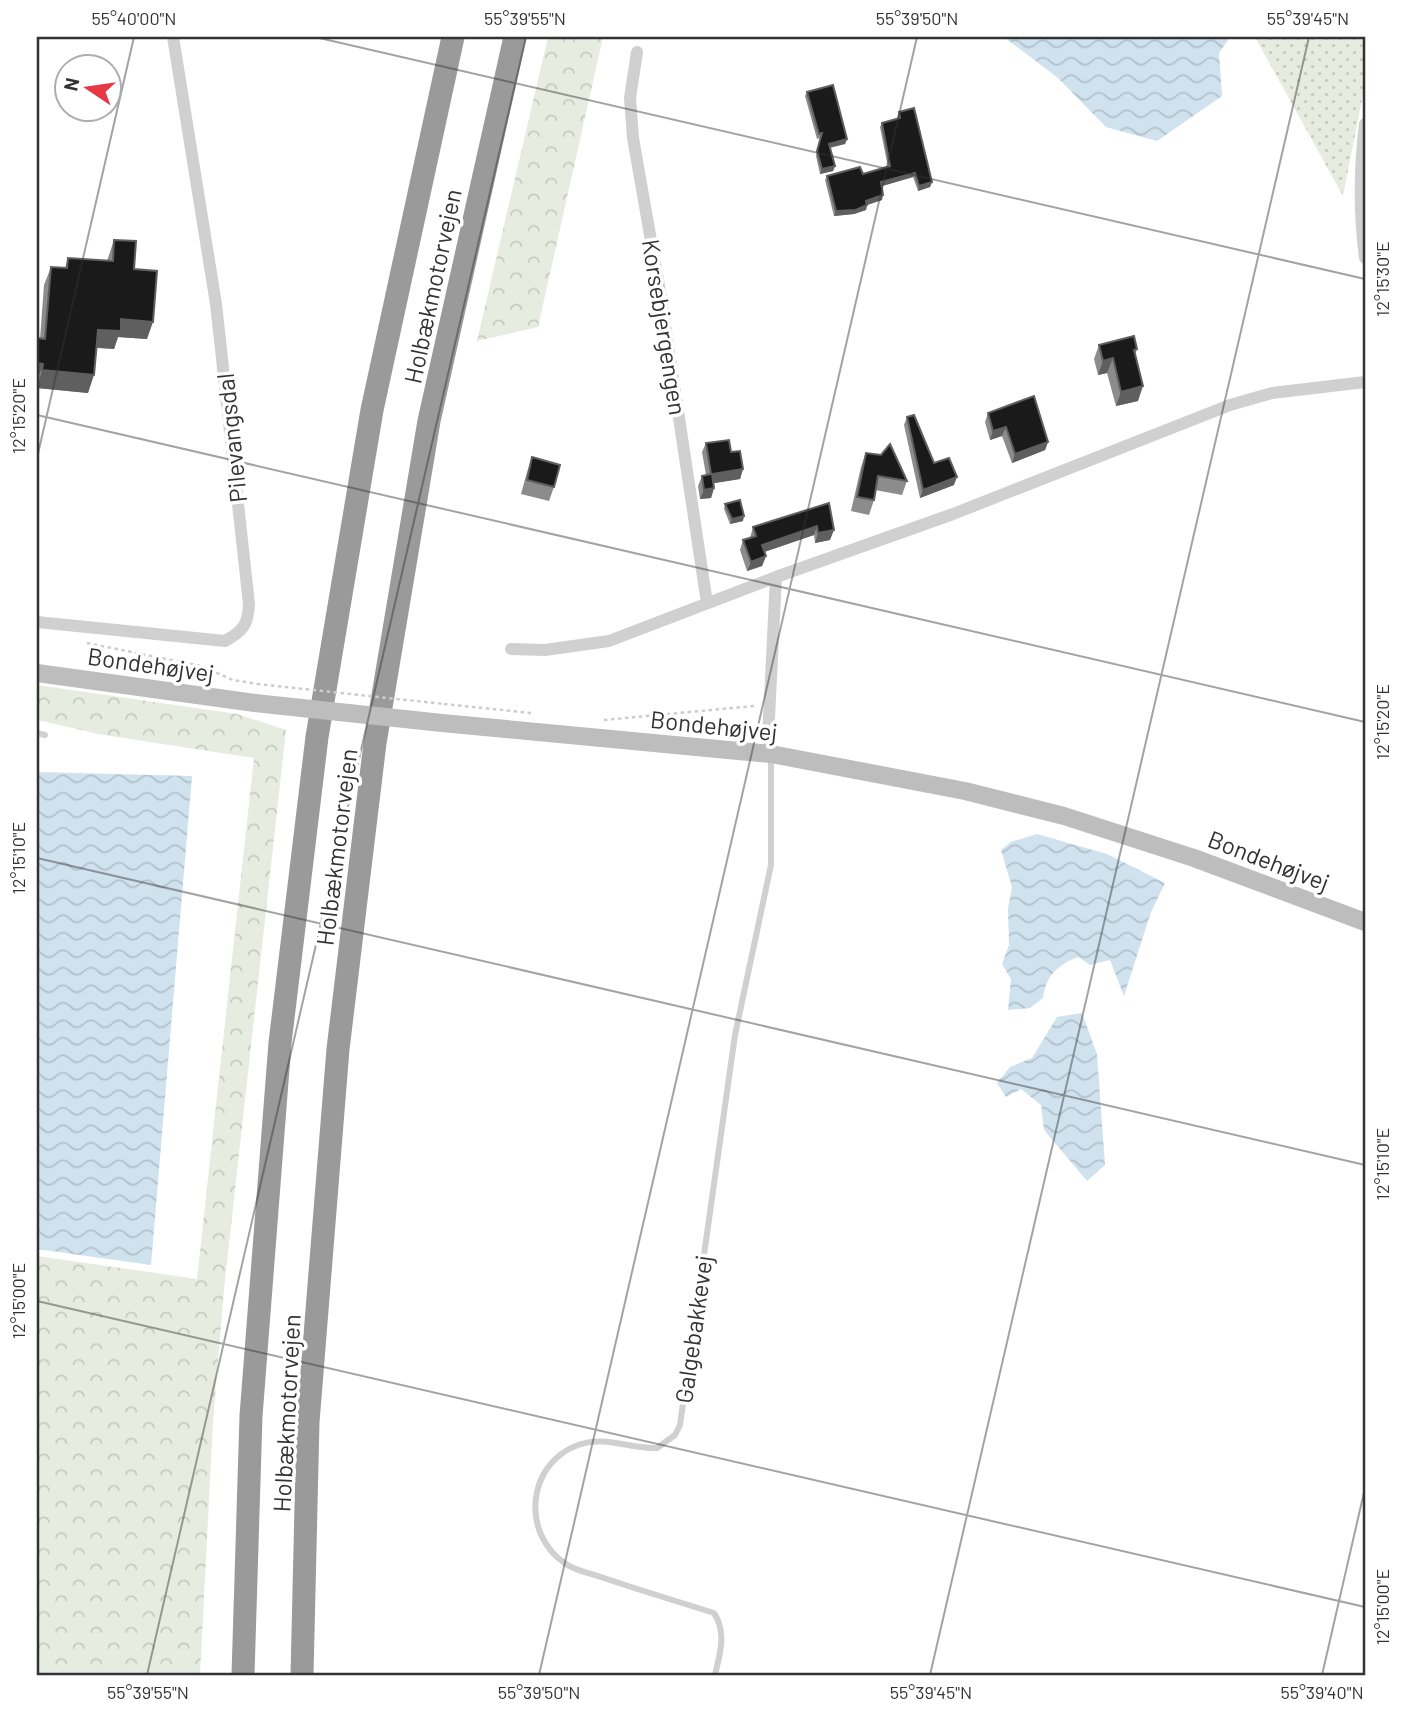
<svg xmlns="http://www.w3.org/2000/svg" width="1402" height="1712" viewBox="0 0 1402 1712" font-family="Barlow,sans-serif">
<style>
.forest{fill:url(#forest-crowns)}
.park{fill:url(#park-dots)}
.water{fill:url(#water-waves)}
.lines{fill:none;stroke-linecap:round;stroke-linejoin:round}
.path{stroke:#cdcdcd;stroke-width:2.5;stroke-dasharray:3.5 3.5;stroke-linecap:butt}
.lane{stroke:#d0d0d0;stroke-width:6}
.street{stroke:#d0d0d0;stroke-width:12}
.secondary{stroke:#bdbdbd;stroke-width:18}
.highway{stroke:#9a9a9a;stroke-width:23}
.path-bridge{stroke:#cdcdcd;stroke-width:2.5;stroke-dasharray:3.5 3.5;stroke-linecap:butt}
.secondary-bridge{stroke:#bdbdbd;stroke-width:18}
.wall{fill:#8c8c8c}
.shaded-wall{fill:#5f5f5f}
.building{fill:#1a1a1a;stroke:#5f5f5f;stroke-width:2}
.ticks{fill:none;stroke:#333;stroke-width:2;stroke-opacity:0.45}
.labels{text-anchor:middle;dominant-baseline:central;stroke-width:7;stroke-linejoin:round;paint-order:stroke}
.street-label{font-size:24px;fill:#333;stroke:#fff}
.neatline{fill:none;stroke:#333;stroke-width:2.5}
.ticks-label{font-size:18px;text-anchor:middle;fill:#333}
</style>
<defs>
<pattern id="forest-crowns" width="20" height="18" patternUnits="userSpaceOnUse" patternTransform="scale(1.75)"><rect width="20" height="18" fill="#e6ecdf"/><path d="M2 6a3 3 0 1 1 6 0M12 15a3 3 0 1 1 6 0" fill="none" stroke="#c6cbc0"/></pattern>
<pattern id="park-dots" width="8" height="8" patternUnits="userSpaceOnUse" patternTransform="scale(1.75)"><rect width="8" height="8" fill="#e6ecdf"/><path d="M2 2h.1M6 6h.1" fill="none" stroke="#c6cbc0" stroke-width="1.8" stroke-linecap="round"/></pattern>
<pattern id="water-waves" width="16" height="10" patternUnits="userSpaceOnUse" patternTransform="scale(1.75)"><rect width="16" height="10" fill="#cfe2ee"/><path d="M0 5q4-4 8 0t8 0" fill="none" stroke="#b2c2cd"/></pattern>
</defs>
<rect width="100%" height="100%" fill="#fff"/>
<path class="forest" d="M548,37H603L538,327L477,341Z
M37,685L237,714L286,730L224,1289L213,1421L200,1675H37V1256L197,1279L254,758L98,734L42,721L37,720Z"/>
<path class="park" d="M1255,37H1365V84L1343,196Z"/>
<path class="water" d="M1004,37H1230L1219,53L1222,96L1157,141L1106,127L1058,78Z
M37,772L192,776L151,1265L37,1249Z
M1037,834L1107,854L1165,883L1151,912L1124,996L1110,960L1090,965L1078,957C1058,965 1046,975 1043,998L1030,1008L1008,1010L1011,979L1002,964L1009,945L1008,909L1012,887L1001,850L1011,842Z
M1082,1013L1097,1054L1105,1165L1087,1181L1044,1130L1041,1105L1021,1089L1006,1097L997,1083L1010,1067L1032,1058L1057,1017Z"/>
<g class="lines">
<path class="path" d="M87,643L201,666L233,680L257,684
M444,704L531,713
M604,720L754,706"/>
<path class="lane" d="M37,733L45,735
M715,1675C720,1653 727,1633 714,1613C676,1601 639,1590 601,1577C590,1573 576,1571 566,1564C521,1535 526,1464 578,1445C605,1435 630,1449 657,1448L675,1435L680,1425L735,1035L771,865V756"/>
<path class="street" d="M637,52L630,98L633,138L659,286L707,603
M1365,124C1359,171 1359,212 1365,258
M37,622L225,641C243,631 248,625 249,604L216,304L173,37
M511,649L545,650L609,641L776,577L953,514L1230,405L1272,393L1365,382
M771,754L768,738L776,577"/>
<path class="secondary" d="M37,673L255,703
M442,723L771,754L965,791L1064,816L1194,858L1365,922"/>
<path class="highway" d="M243,1675L251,1416L280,1043L317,737L372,410L453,37
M302,1675L308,1422L338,1049L375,743L429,421L515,37"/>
<path class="path-bridge" d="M257,684L444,704"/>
<path class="secondary-bridge" d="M255,703L442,723"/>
</g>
<path class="wall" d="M807,92L847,139L845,144L830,148L835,166L833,171L820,174L816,156L820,138L817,139L805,96Z
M899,112L932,182L930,187L918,191L913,177L882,186V200L867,205L866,210L854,214L834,216L825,180L827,176L863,174L888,167L880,127L882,123L897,119V117Z
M114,240L134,269L147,339L118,337L114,349L96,348L88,393L37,388V338L40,339L44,285L51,267L65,268L68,258L107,261Z
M1099,345L1137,349L1135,355L1138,401L1116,406L1107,373L1098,375L1094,359Z
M988,413L1048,442L1045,450L1012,463L1002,436L990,440L985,422Z
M907,417L934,463L954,485L920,498L904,425Z
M706,443L731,452L743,469L740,479L714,483V488L711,498L700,499L698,486L702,476L706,475L702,452Z
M866,453L907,481L902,495L875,490L874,500L869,515L851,511L861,467Z
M532,457L554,487L549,501L521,494L527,472Z
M829,503L830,540L815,543L814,535L764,552L766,556L762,566L747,571L740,550L743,540L750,538L753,527Z
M725,504L743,521L730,524L724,509Z"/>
<path class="shaded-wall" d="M847,139L845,144L827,148L829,144Z
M835,166L833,171L820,174L822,169Z
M915,173L913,177L879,187L881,182Z
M932,182L930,187L918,191L919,186Z
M883,195L882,200L864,206L866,201Z
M867,205L866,210L854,214L834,216L836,211Z
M121,319L153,322L147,339L118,337L114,349L91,347L98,330Z
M1113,358L1107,373L1098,375L1103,361Z
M37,363L43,364L37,381Z
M42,370L94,375L88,393L37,388Z
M1143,386L1138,401L1116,406L1121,392Z
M1006,427L1002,436L990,440L993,431Z
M1048,442L1045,450L1012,463L1015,454Z
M743,469L740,479L709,484L712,474Z
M957,477L954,485L920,498L923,490Z
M714,488L711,498L700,499L704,490Z
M744,516L743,521L730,524L732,519Z
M817,526L814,535L758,554L762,545Z
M834,530L830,540L815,543L818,533Z
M766,556L762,566L747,571L751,562Z"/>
<path class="building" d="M833,85L847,139L829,144L835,166L822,169L817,151L822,133L819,134L807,92Z
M914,108L932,182L919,186L915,173L881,182L883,195L866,201L867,205L856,210L836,211L827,176L860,167L863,174L890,166L882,123L900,118L899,112Z
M114,240L136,241L134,269L157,271L153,322L121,319V331L98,330L94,375L42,370L43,364L37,363V338L45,339L51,267L67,268L68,258L113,261Z
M1134,336L1137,349L1134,350L1143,386L1121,392L1113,358L1103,361L1099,345Z
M1034,396L1048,442L1015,454L1006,427L993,431L988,413Z
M914,415L934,463L949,458L957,477L923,490L907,417Z
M729,440L731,452L740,451L743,469L712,474L714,488L704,490L702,476L711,474L706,443Z
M890,444L907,481L878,476L874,500L857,497L866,453L881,455Z
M532,457L560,465L554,487L527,480Z
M740,500L744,516L732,519L725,504Z
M829,503L834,530L818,533L817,526L762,545L766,556L751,562L743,540L756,536L753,527Z"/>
<path class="ticks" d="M315,37L1365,279M37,415L1365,722M37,458L134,37M37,858L1365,1165M37,1301L1365,1607M147,1675L526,37M539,1675L917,37M930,1675L1309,37M1322,1675L1365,1488"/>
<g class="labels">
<g class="street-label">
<text transform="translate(432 286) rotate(-78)">Holbækmotorvejen</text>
<text transform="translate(665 327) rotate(81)">Korsebjergengen</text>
<text transform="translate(231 438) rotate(-96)">Pilevangsdal</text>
<text transform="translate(151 664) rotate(8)">Bondehøjvej</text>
<text transform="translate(714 725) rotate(6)">Bondehøjvej</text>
<text transform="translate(336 847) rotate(-83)">Holbækmotorvejen</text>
<text transform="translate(1269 860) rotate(21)">Bondehøjvej</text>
<text transform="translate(693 1329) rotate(-82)">Galgebakkevej</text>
<text transform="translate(286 1413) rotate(-87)">Holbækmotorvejen</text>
</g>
</g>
<rect width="1402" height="1712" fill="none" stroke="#ffffff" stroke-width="77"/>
<g transform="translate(88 88) rotate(283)"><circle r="33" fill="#ffffff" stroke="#adadad" stroke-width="2"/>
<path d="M0-5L12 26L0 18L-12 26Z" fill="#e63946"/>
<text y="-10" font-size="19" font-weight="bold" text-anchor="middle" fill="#333333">N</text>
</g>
<rect x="38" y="38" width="1326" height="1636" class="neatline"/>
<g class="ticks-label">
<text x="134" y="25">55°40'00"N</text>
<text x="525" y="25">55°39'55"N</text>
<text x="917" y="25">55°39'50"N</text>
<text x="1308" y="25">55°39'45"N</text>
<text transform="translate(1383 279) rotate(-90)" y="6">12°15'30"E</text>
<text transform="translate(19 416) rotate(-90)" y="6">12°15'20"E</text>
<text transform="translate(1383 722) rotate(-90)" y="6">12°15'20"E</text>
<text transform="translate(19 858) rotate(-90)" y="6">12°15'10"E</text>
<text transform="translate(1383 1164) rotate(-90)" y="6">12°15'10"E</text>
<text transform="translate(19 1301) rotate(-90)" y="6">12°15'00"E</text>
<text transform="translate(1383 1607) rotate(-90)" y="6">12°15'00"E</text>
<text x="148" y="1699">55°39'55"N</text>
<text x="539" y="1699">55°39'50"N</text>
<text x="931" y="1699">55°39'45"N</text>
<text x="1322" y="1699">55°39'40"N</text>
</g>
</svg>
